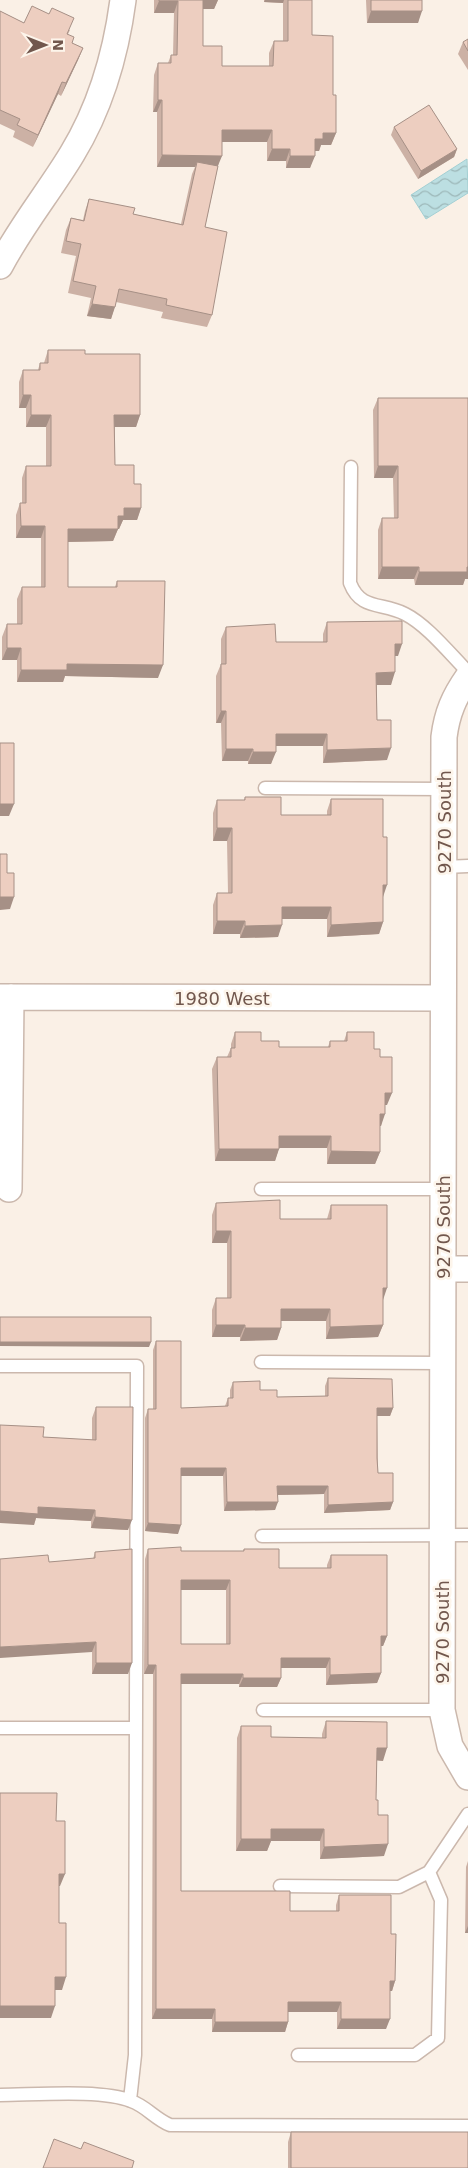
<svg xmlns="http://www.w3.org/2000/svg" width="468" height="2168" viewBox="0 0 468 2168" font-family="'DejaVu Sans',sans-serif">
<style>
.water{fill:url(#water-waves);stroke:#a3cfd3}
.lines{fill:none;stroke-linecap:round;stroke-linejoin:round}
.lane-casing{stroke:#cbb8ad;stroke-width:15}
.street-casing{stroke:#cbb8ad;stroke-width:28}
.lane{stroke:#fff;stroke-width:12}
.street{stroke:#fff;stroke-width:25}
.wall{fill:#ccb1a5;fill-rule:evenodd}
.shaded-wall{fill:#a69086}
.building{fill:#edcec0;stroke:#a69086;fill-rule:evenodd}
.labels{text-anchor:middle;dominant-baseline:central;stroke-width:5;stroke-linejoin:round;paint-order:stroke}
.street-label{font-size:18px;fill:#71574d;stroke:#fdf5eb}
</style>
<defs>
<pattern id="water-waves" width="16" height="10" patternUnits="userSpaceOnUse" patternTransform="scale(1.25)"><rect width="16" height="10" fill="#bcdfe2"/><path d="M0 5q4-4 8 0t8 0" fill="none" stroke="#9db8b9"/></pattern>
</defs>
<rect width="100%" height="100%" fill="#faf0e6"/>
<path class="water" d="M467,159L468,193L426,219L411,195Z"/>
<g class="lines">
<defs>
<path id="lane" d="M351,467L350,583C361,611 382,602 405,614C427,625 450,654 468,672
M265,788L444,789
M444,867L468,866
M261,1189H443
M261,1362L443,1363
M0,1366H137L135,2055L130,2100
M262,1536L468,1535
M263,1710H442
M0,1728H136
M280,1886L399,1887L429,1872L468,1814
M298,2055H415L438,2038L441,1900L429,1872
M0,2095C33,2095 102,2089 131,2101C146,2106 155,2119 170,2125L468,2126"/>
<path id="street" d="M0,266C21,226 49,192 72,154C100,108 116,53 123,0
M468,677C454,697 447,713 444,737L442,1710L450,1746L468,1777
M0,997L443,998
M9,1189L11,997
M443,1269H468"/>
</defs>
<use href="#lane" class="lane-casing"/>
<use href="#street" class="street-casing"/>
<use href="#lane" class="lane"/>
<use href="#street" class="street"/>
</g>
<path class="wall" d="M154,0H218L214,9H203V46L222,66H269V53L274,41H283V3L264,2V0H312V35L333,95L336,133L331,145H321L319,151H315L310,168H286V161H267V142H222L218,166L205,227L212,315L207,327L161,318L163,312L116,302L111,319L87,316L91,298L68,293L76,256L61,253L66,230L71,218L83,220L85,211L89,199L133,214L181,224L192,174L195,167H157V112H153L154,75L158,63H168L171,55H173L174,13H154Z
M366,0H422L418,23H367Z
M0,11L24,23L70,30L68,34L72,43L83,48L78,60L61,96L58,94L33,147L13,137L15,131L0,124Z
M468,39V70L458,54L463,42Z
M394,127L457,149L454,157L418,179L391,135Z
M48,350L85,354L140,415L136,427H115V465L134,484L141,508L137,520H123L119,529H118L113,541L68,542V587H115L117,581L158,678L65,676L63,682H17V660H2V637L7,624H17V599L22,587H41V538H16V515L20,503H22V478L26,466H46V427H26V408H19V382L23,370H38L40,363H44Z
M378,398L465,579L463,585H415L414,579H378V530L382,518H394L393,478H374L373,410Z
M327,622L398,656H395L391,685H377V720L387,760L323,763V746H276L271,764H248V761H222L221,723H216V676L221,664V639L226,627L276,642H323V634Z
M245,797L281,815H327V811L331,799L383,897V922L379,934L327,937V919H282L278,937L240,938V934H213V905L217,893H228L227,841H213V813L217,800H244Z
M235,1032L279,1047H328L330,1041H344L347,1032L374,1049L380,1057L387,1105H385L381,1126H380V1152L375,1164H327V1148H279L275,1161H215L212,1069L217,1057H227L231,1048V1044Z
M216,1203L280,1219H327L331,1205L383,1300V1325L378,1337L326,1339V1321H281V1328L277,1340L240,1341V1337H212V1310L216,1298H227V1243H212V1215Z
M156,1341L181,1408L225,1406L228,1398H230V1390L233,1382L277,1397L325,1396V1386L328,1378L393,1408L390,1416H377L378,1473L393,1502L390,1510L324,1513V1494L278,1495L275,1510L224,1511L223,1476H181L178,1534L145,1531V1418L148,1409H153V1350Z
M96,1407L128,1530L91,1528V1521L36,1518L34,1525L43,1437L92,1440V1418Z
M148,1549L181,1551H243L244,1549L279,1568H327V1565L331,1555L387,1636L383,1646H381V1673L377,1683L326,1685V1668H281V1678L277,1687H239V1684H181V1891L290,1911H336V1905L339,1895L391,1934L395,1981L392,1991H390L386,2029H337V2012H288V2022L285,2032H212V2019H152L153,1674H144L145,1559ZM181,1590H226V1644H181Z
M95,1552L128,1674H92V1652L49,1562L93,1559Z
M326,1721L383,1761L377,1760L376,1800L384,1856L320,1859V1841H271L267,1851H236L237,1738L241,1726L271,1737L322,1738V1734Z
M468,1861V1933H465L466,1867Z
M291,2132L468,2168H288V2142Z"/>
<path class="shaded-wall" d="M202,0H218L214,9H199Z
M265,0H284L283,3L264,2Z
M159,1H178L174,13H154Z
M371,11H422L418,23H367Z
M83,48L78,60L61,96L66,83Z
M62,82L58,94L33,147L38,135Z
M158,100H162L157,112H153Z
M222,130H272L267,142H217Z
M323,133H336L331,145H321L319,151H311L315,139Z
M272,149H290L286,161H267Z
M457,149L454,157L418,179L421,171Z
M162,155L222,156L217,168L197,162L195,167H157Z
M290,156H315L310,168H286Z
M92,304L115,307L111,319L87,316Z
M23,395H31L26,408H19Z
M31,415H51L46,427H26Z
M114,415H140L136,427H110Z
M378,466H398L393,478H374Z
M124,508H141L137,520H123L119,529H113L118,516Z
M21,526H45L41,538H16Z
M68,529H118L113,541L64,542Z
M382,567H419L414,579H378Z
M467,567H468V579H465L463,585H415L419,572Z
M395,644H402L398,656H391Z
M7,648H21L17,660H2Z
M67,664L163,665L158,678L65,676L63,682H17L21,670Z
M395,672L391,685H372L376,673Z
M221,711H226L221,723H216Z
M276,734H327L323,746H271Z
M391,748L387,760L323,763L327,750Z
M226,749H253L248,761H222Z
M253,752H276L271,764H248Z
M0,804H14L9,816H0Z
M217,828H232L227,841H213Z
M383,885H387L383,897Z
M0,897H14L10,909L0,910Z
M282,907H331L327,919H278Z
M217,921H245L240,934H213Z
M383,922L379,934L327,937L331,925Z
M282,925L278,937L240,938L245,926Z
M385,1093H392L387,1105H381Z
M380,1114H385L381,1126H375Z
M279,1136H331L327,1148H275Z
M219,1149H279L275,1161H215Z
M331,1151L380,1152L375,1164H327Z
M216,1231H231L227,1243H212Z
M383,1288H387L383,1300Z
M281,1309H330L326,1321H277Z
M216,1325H245L240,1337H212Z
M383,1325L378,1337L326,1339L330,1327Z
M245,1328H281L277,1340L240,1341Z
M0,1342H151L149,1347L0,1346Z
M377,1408H393L390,1416H374Z
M181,1468H226L223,1476H178Z
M277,1486H328L324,1494L274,1495Z
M227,1502H278L275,1510L224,1511Z
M393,1502L390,1510L324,1513L328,1505Z
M38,1507L95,1510L91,1521L36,1518L34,1525L0,1523V1511Z
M95,1517L132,1520L128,1530L91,1528Z
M148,1523L181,1525L178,1534L145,1531Z
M181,1580H230L226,1590H178Z
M381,1636H387L383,1646H377Z
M96,1642L92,1652L0,1658V1647Z
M281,1658H330L326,1668H277Z
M96,1663H132L128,1674H92Z
M148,1665H156L153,1674H144Z
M381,1673L377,1683L326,1685L330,1675Z
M181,1674H243L239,1684H177Z
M243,1678H281L277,1687H239Z
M377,1748H387L383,1761L373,1760Z
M271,1829H324L320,1841H271L267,1851H236L241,1839Z
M388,1844L384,1856L320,1859L324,1847Z
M59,1874H65L60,1886H55Z
M468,1926V1933H465Z
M55,1977H66L62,1990H51Z
M390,1981H395L392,1991H386Z
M288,2002H341L337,2012H285Z
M0,2006H55L51,2018H0Z
M156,2009H215L212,2019H152Z
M341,2019H390L386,2029H337Z
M215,2022H288L285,2032H212Z"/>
<path class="building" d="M159,0H203V46H222V66H273L274,41H288V0H312V35L333,36V95H336V133H323V139H315V156H290V149H272V130H222V156L162,155V100H158V63H171V55H177L178,1H159Z
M371,0H422V11H371Z
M32,6L49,14L52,8L74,18L67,34L74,37L72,43L83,48L66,83L62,82L38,135L17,125L20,119L0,110V11L24,23Z
M468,39V51L463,42Z
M429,105L457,149L421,171L394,127Z
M197,162L218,166L205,227L227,232L212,315L166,305L167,299L119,289L115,307L92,304L96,286L73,281L81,244L66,241L71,218L84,221L89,199L135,208L133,214L183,225Z
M48,350H85V354H140V415H114L115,465H134V484H141V508H124V516H118V529H68V587H117V581H165L163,665L67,664V670H21V648H7V624H22V587H45V526H21L20,503H26V466H51V415H31V395H23V370H40V363H48Z
M378,398H468V567H467V572H419V567H382V518H398V466H378Z
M402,621V644H395V672L376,673L377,720H391V748L327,750V734H276V752H253V749H226V711H221V664H226V627L275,624L276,642H327V622Z
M0,743H14V804H0Z
M245,797H281V815H331V799H383V837H387V885H383V922L331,925V907H282V925L245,926V921H217V893H232V828H217V800H245Z
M0,854H7V873H14V897H0Z
M235,1032H261V1041H279V1047H330V1041H347V1032H374V1049H380V1057H392V1093H385V1114H380V1152L331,1151V1136H279V1149H219L217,1057H231V1048H235Z
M280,1200V1219H331V1205H387V1288H383V1325L330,1327V1309H281V1328H245V1325H216V1298H231V1231H216V1203Z
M0,1317H151V1342H0Z
M156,1341H181V1408L228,1406V1398H233V1382L260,1381V1390H277V1397L328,1396V1378L392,1379L393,1408H377V1458L378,1473H393V1502L328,1505V1486H277L278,1502H227L226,1468H181V1525L148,1523V1409H156Z
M96,1407H133L132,1520L95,1517V1510L38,1507V1514L0,1511V1425L44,1427L43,1437L96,1440Z
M181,1547V1551H244V1549H279V1568H331V1555H387V1636H381V1673L330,1675V1658H281V1678H243V1674H181V1891H290V1911H339V1895H391V1934H396L395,1981H390V2019H341V2002H288V2022H215V2009H156V1665H148V1549ZM181,1580H230V1644H181Z
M132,1549V1663H96V1642L0,1647V1559L48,1555L49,1562L95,1558V1552Z
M326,1721L387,1722V1748H377L376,1800H378V1815H388V1844L324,1847V1829H271V1839H241V1726H271V1737L326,1738Z
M0,1793H57L56,1821H65V1874H59V1923H66V1977H55V2006H0Z
M291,2132H468V2168H291Z
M54,2139L81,2149L84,2142L134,2161L132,2168H43Z"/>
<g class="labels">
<g class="street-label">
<text transform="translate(444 822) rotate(-90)">9270 South</text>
<text x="222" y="998">1980 West</text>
<text transform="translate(443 1227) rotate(-90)">9270 South</text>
<text transform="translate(442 1632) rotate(-90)">9270 South</text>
</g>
</g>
<g transform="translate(45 45) rotate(90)" stroke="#fdf5eb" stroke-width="4" paint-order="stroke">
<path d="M0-4L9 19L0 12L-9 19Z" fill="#71574d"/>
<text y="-8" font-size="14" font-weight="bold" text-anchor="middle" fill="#71574d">N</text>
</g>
</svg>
